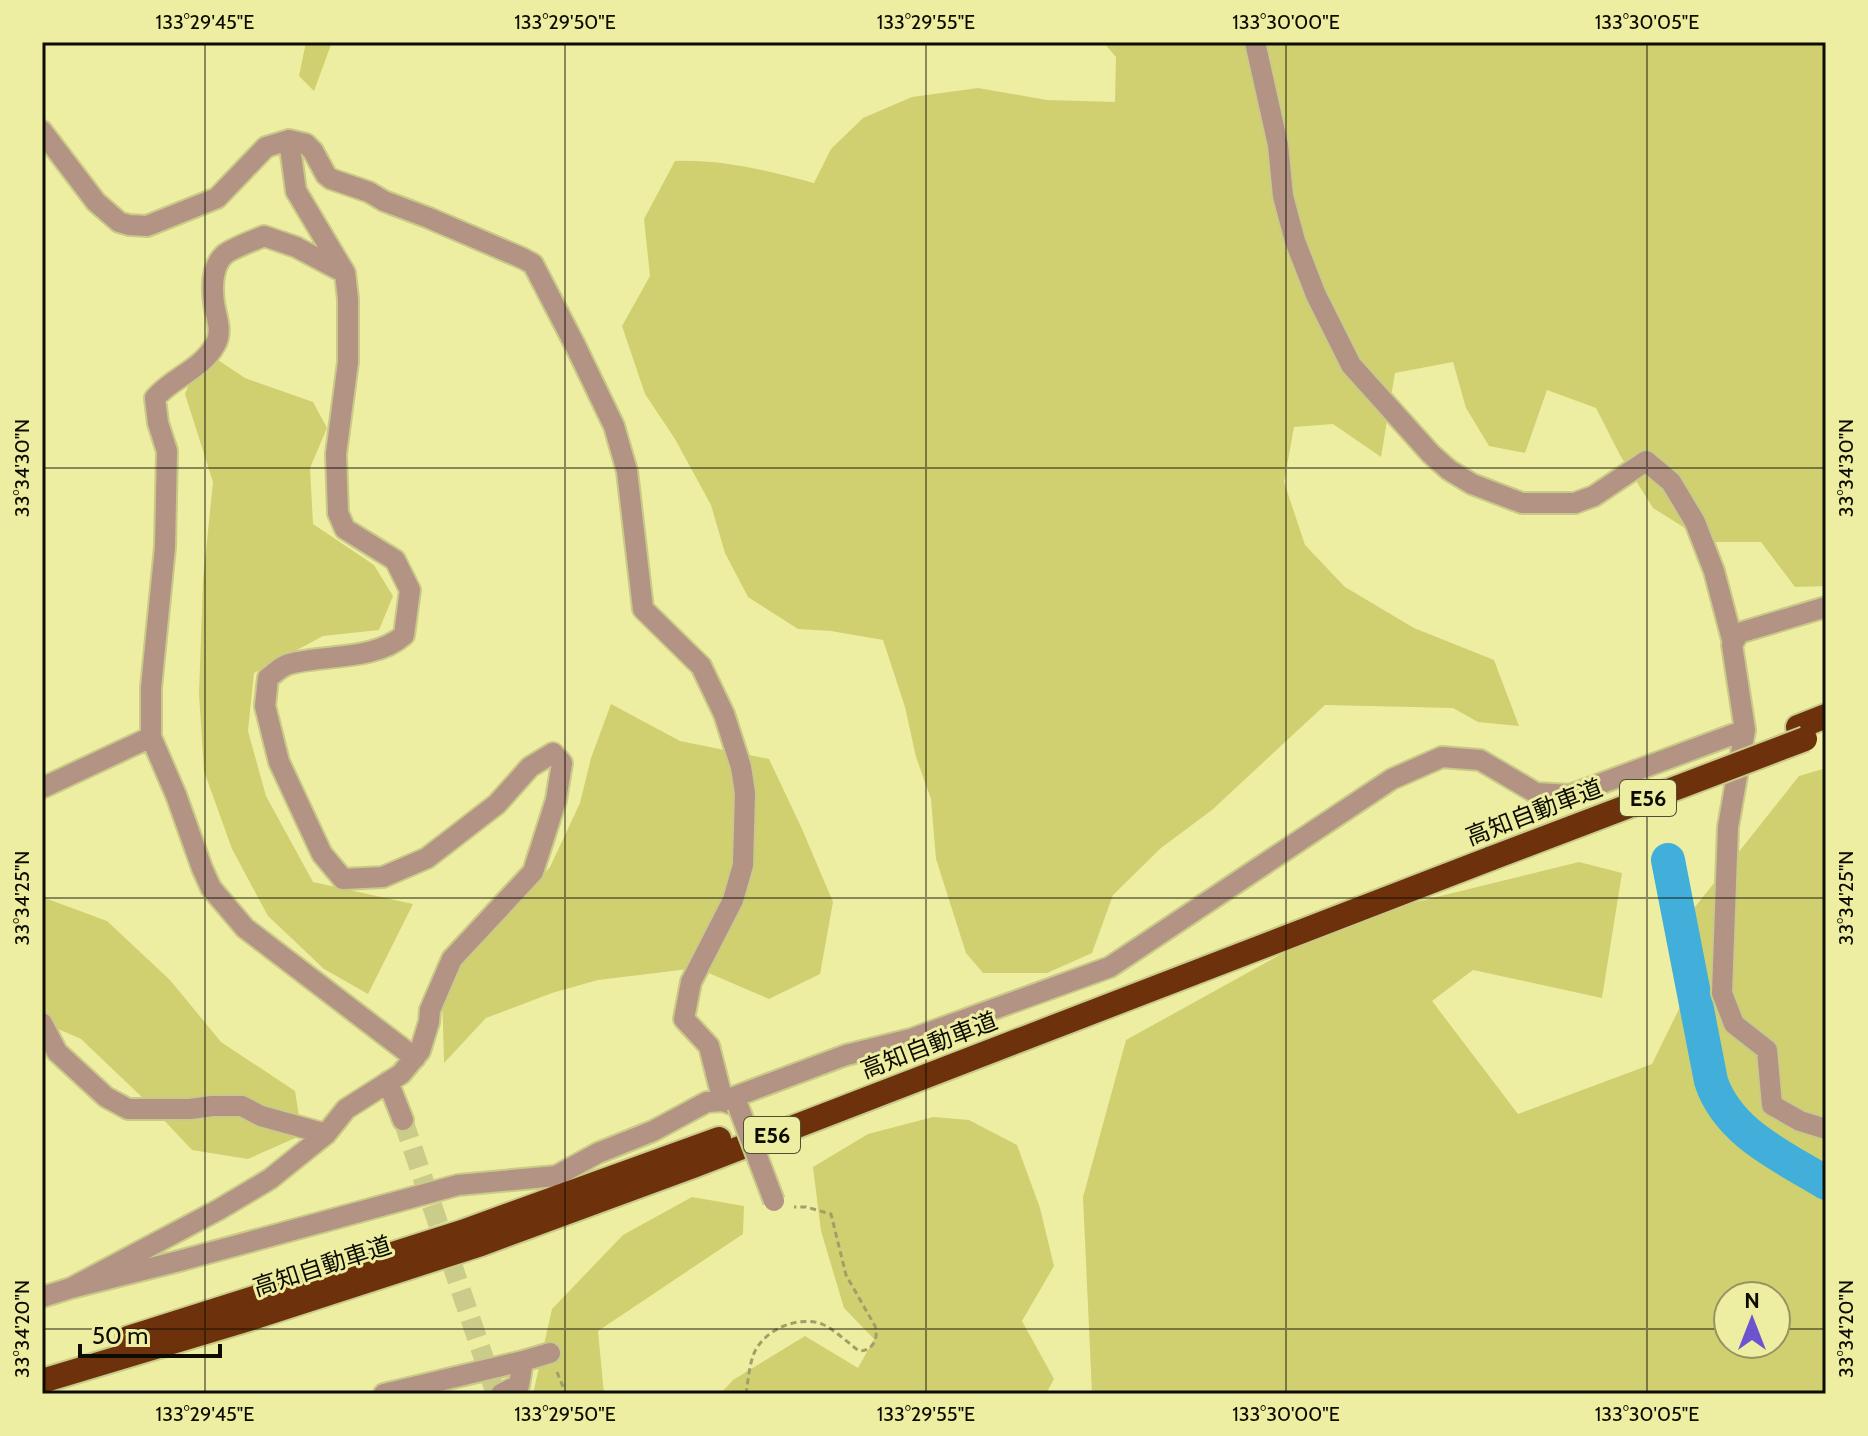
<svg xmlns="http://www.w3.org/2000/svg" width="1868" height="1436" viewBox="0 0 1868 1436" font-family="Cabin,'Noto Sans JP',sans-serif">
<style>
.green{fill:#d0d070;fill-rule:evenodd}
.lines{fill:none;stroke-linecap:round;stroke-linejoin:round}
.river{stroke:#42afdb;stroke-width:34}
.street-tunnel{stroke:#cccc8a;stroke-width:20;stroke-dasharray:20 10;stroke-linecap:butt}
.street-casing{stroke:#caca88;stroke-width:24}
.highway-casing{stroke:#caca88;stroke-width:28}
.path{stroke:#a09f6a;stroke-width:3;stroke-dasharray:6 4;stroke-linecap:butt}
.street{stroke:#b29384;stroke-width:20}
.highway{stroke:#6d320c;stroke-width:24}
.street-bridge-casing{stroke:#caca88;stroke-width:24;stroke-linecap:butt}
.highway-bridge-casing{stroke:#caca88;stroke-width:28;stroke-linecap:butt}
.street-bridge{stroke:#b29384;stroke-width:20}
.highway-bridge{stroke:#6d320c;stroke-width:24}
.ticks{fill:none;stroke:#0d0c00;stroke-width:2;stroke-opacity:0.45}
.labels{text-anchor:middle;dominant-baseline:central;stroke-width:6;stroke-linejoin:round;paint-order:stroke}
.shield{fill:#eeeea2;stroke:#505031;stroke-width:2}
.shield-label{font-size:22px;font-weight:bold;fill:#0d0c00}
.street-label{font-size:24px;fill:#0d0c00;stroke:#eeeea2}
.neatline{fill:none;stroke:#0d0c00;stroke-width:3}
.ticks-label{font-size:20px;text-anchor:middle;fill:#0d0c00}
</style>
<rect width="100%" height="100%" fill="#eeeea2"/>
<path class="green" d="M306,42H332L314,91L299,76Z
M1103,42H1826V586L1795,587L1761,542H1707L1653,508L1620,455L1596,408L1547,390L1525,453L1489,446L1466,408L1453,362L1395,373L1381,457L1333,424L1294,427L1284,482L1305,545L1345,587L1414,628L1494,660L1519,726L1478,722L1453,708L1325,705L1212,810L1161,848L1113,895L1092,953L1047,973H983L966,953L936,859L931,799L916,757L905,707L883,640L831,631L798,629L748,597L725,553L711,505L675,439L645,394L622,326L650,276L644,219L675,161C722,159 769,171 814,183L831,149L863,118L912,97L978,88L1047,100L1115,102L1116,57Z
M203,350L245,378L313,402L327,428L310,468L313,524L374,565L393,596L379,630L323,636L254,673L248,731L266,796L313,882L413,904L368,994L324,969L268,916L232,849L204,771L199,694L203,580L213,482L185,394Z
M611,704L680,741L769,759L802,829L833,902L820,974L769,999L697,968L598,980L552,993L486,1018L444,1063L442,988L550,867L580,803L591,758Z
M1826,768V1394H1092L1083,1197L1126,1040L1343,920L1579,862L1622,873L1602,998L1473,970L1432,1001L1518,1114L1652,1064L1679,1009L1691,912L1799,776ZM1728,1296H1776V1344H1728Z
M42,897L107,921L170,980L221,1042L295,1091L302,1135L248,1159L192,1150L145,1100L81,1039L42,1022Z
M933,1117L969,1120L1017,1145L1040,1208L1054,1266L1022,1321L1054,1379L1046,1394H720L733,1380L805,1336L858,1368L874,1339L844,1308L821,1231L813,1167L868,1134Z
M692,1197L744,1206L743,1234L598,1331L604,1394H533L552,1309L623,1235Z"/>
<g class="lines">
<path class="river" d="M1668,860L1711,1081C1728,1133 1782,1156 1826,1183"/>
<path class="street-tunnel" d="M403,1120L496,1394"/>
<defs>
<path id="street" d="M1255,42L1278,145L1283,196L1295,241L1316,295L1351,365L1431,454L1449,470L1472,484L1522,503H1575L1594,496L1646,461L1671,482L1695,522L1714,571L1733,643L1732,645L1745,730L1728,827L1722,993L1734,1024L1767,1050L1772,1105L1800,1121L1826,1129
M42,131L96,202L119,222L129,225L147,226L217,198L266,147L289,140L306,144L313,151L326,175L331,179L369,192L384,201L429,218L522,258L533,264L575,345L614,426L627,471L643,609L701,666L724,714L741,767L745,793L743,865L733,900L691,982L684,1019L709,1046L723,1101
M345,273L296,247L264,236C255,240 230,249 224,255C212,266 212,288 214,303C216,317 223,332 215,345C201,370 173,377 155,398L158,423L167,451L165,547L151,688V737L176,795L202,868L211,888L245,928L415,1058
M1733,643L1739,633L1826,607
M42,788L151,737
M42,1023L57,1052L106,1097L128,1109H190L212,1106H242L261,1116L326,1134
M388,1082L403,1120
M723,1101L846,1055L911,1039L1110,967L1392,779L1442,757L1480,760L1536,793L1570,795L1745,730
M71,1288L218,1210L270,1179L326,1134L346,1109L401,1074L420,1051L429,1022L430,1010L452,959L533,872L556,800L562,763L553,753L530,767L497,804L427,858L383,877L343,879L322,854L279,762L265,706L268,678C275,673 281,666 289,664C325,654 375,661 404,635L410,590L395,560L345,529L338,513L336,454L348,362V299L345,273L296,191L289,140
M42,1297L71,1288L179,1261L458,1185L556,1176L598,1153L653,1131L707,1102L723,1101L734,1105
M523,1361L550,1353
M384,1394L523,1361L519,1385L501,1394"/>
<path id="highway" d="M1798,727L1826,716
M128,1338L462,1232L719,1139
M42,1381L249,1319L481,1244L693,1166L1492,858"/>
</defs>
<use href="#street" class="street-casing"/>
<use href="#highway" class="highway-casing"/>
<path class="path" d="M557,1372L566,1394
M746,1394C748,1382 749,1367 753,1356C762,1330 798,1315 822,1324C835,1330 847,1342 859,1351C873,1351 879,1338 875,1326L846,1275L831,1214L806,1207H794"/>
<use href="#street" class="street"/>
<use href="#highway" class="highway"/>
<defs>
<path id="street-bridge" d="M738,1106L774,1201"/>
<path id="highway-bridge" d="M1492,858L1805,739"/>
</defs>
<use href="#street-bridge" class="street-bridge-casing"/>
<use href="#highway-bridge" class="highway-bridge-casing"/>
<use href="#street-bridge" class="street-bridge"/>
<use href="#highway-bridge" class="highway-bridge"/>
</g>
<path class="ticks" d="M205,42V1394M565,42V1394M926,42V1394M1286,42V1394M1647,42V1394M42,468H1826M42,898H1826M42,1329H1728M1776,1329H1826"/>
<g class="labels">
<g class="shield">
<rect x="1620" y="780" width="56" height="36" rx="6"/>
<rect x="744" y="1117" width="56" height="36" rx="6"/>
</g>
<g class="shield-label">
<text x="1648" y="798">E56</text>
<text x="772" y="1135">E56</text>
</g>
<g class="street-label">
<text transform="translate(1534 812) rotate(-21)">高知自動車道</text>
<text transform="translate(929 1045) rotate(-21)">高知自動車道</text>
<text transform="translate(322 1266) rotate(-18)">高知自動車道</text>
</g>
</g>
<rect width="1868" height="1436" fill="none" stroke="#eeeea2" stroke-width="88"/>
<g transform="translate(1752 1320)"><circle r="38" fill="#eeeea2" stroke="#949461" stroke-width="2"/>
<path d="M0-6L14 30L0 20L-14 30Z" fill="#6d54ce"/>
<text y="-12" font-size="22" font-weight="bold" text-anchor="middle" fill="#0d0c00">N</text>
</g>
<path d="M80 1344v12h140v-12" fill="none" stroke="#0d0c00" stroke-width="4"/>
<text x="92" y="1344" font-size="24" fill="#0d0c00" stroke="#eeeea2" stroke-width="6" paint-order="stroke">50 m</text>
<rect x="44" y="44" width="1780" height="1348" class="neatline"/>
<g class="ticks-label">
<text x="205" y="29">133°29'45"E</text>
<text x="565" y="29">133°29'50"E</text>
<text x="926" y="29">133°29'55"E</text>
<text x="1286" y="29">133°30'00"E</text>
<text x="1647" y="29">133°30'05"E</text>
<text transform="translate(22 468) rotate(-90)" y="7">33°34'30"N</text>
<text transform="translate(1846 468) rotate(-90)" y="7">33°34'30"N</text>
<text transform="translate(22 898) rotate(-90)" y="7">33°34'25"N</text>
<text transform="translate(1846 898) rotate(-90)" y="7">33°34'25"N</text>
<text transform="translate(22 1329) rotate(-90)" y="7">33°34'20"N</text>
<text transform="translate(1846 1329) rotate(-90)" y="7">33°34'20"N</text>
<text x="205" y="1421">133°29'45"E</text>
<text x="565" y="1421">133°29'50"E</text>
<text x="926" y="1421">133°29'55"E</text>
<text x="1286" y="1421">133°30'00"E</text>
<text x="1647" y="1421">133°30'05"E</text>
</g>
</svg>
